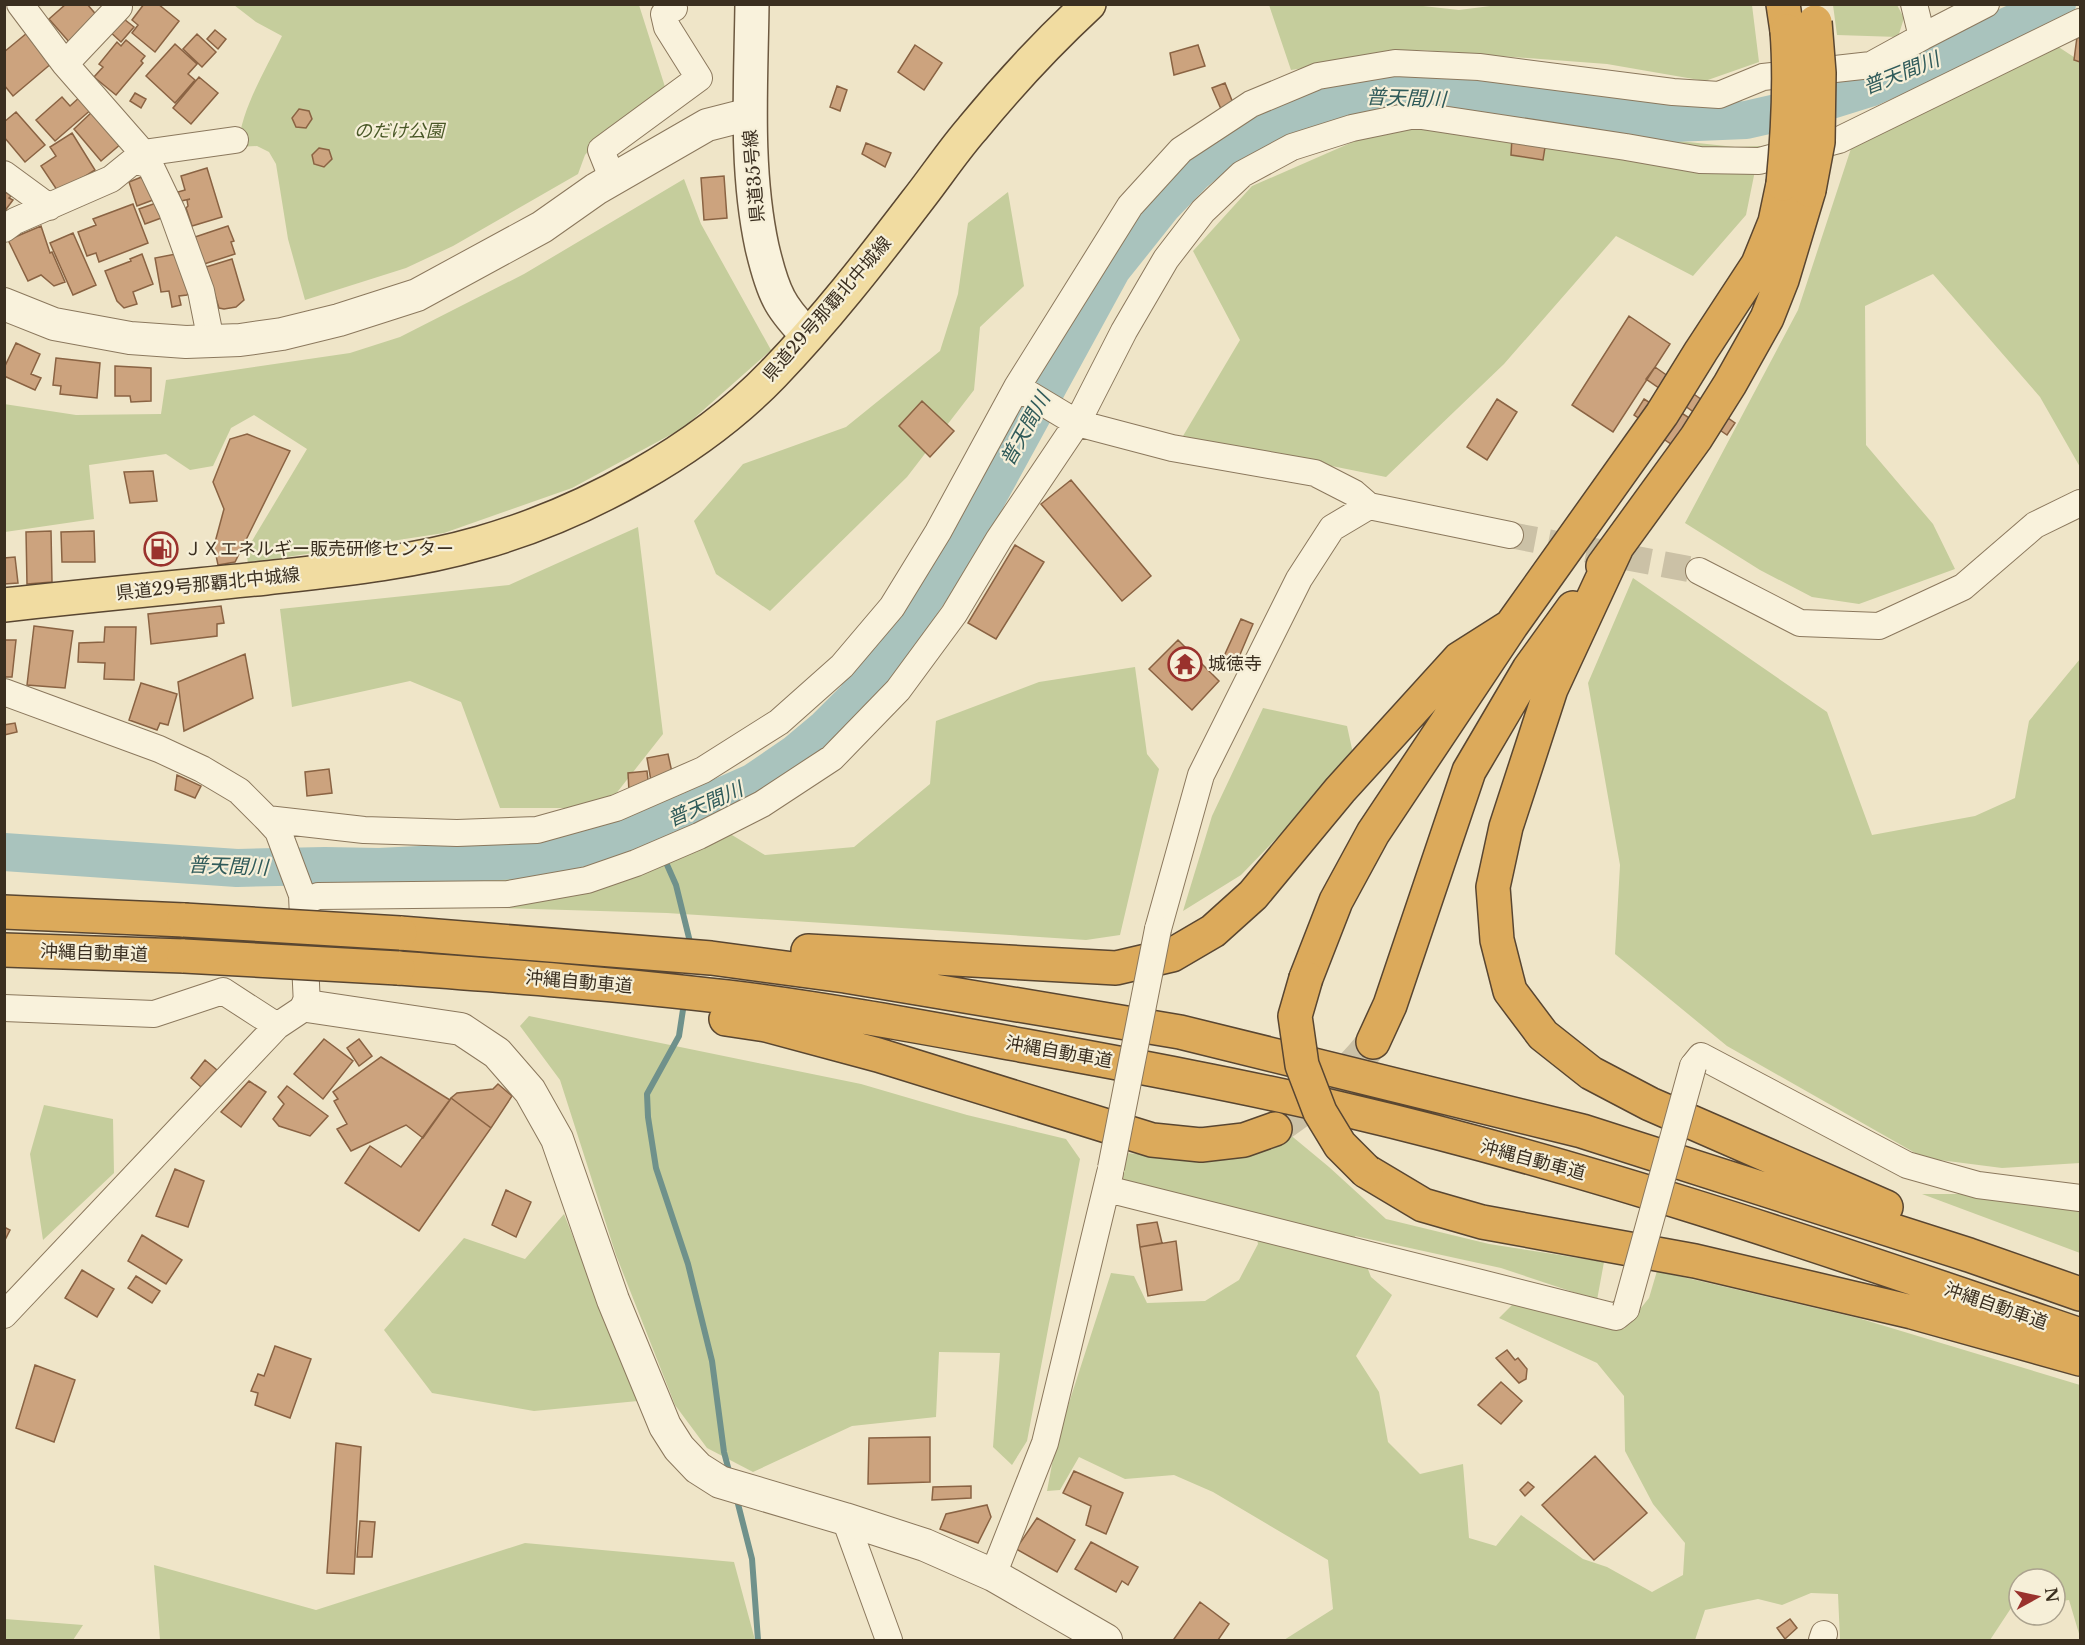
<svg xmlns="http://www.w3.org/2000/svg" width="2085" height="1645" viewBox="0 0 2085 1645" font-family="'Libre Baskerville','Noto Sans JP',serif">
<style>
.green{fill:#c5cd9c}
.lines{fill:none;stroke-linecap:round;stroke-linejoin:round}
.stream{stroke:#6f918b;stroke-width:6}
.river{stroke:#a9c3bd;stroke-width:38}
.building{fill:#cca37e;stroke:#8a6343;stroke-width:1.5}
.minor-tunnel{stroke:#cbc1a6;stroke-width:26;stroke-dasharray:26 13;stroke-linecap:butt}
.motorway-tunnel{stroke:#cbc1a6;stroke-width:33;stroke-dasharray:33 16;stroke-linecap:butt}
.minor-casing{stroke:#8b785d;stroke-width:28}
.tertiary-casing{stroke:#8b785d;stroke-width:34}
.secondary-casing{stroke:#6d5940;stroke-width:36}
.primary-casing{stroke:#594631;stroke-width:36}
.motorway-casing{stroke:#594631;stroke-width:36}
.minor{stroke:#f9f2dc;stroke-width:26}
.tertiary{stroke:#f9f2dc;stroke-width:32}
.secondary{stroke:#f9f2dc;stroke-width:33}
.primary{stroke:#f1dca1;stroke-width:33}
.motorway{stroke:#dcaa5b;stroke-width:33}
.minor-bridge-casing{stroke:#8b785d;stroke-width:28;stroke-linecap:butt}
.motorway-bridge-casing{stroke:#594631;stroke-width:36;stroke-linecap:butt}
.minor-bridge{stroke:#f9f2dc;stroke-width:26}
.motorway-bridge{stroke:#dcaa5b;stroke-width:33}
.labels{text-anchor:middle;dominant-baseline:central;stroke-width:4.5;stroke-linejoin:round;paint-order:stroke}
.park-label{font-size:18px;font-style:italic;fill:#495827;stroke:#f6efd8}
.street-label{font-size:18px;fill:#3b2f20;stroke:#f6efd8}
.poi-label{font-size:18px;fill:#3b2f20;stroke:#f6efd8;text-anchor:start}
.water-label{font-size:20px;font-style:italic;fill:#305b5a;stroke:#f6efd8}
</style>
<rect width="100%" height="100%" fill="#efe5c8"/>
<path class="green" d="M1405,4L1459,10L1506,4L1752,5L1759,62L1705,81L1607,64L1421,50L1291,70L1269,5Z
M234,5H639L666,90L601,135L585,155L578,174L453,246L406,268L305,300L288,239L276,164L269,152L257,146L238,147C241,109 265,71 282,36L256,22Z
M1833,5H1897L1904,18L1898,37L1837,35Z
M2037,33L2080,61V467L2040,397L1933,274L1865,306L1866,445L1933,524L1955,569L1859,604L1812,597L1760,570L1685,523L1798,310L1862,115Z
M1423,125L1604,133L1735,147L1760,146L1746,215L1693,276L1616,236L1504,364L1386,477L1183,436L1240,340L1193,251L1252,186L1355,141Z
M684,179L701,224L771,350L683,428L572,488L444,533L248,563L246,551L307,449L254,415L231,428L213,466L190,470L166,454L89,465L94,519L5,532L4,404L76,415L161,414L166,380L350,353L400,337L524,274Z
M1008,192L1024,286L980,327L974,390L907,477L770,611L716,574L694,521L743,464L846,427L940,351L958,294L968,223Z
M638,527L663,734L611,800L571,808H500L461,702L410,681L292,707L280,609L509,585Z
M1633,578L1827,712L1872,835L1975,816L2015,798L2029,721L2080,659V1163L2002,1168L1924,1158L1727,1046L1615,954L1620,865L1588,683Z
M1135,667L1147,754L1159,769L1120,935L1086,940L667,913L432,906L439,881L577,869L709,821L765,855L854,847L930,784L936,721L1039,682Z
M1263,708L1347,726L1354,758L1241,875L1183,911L1212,816Z
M529,1016L861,1084L967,1115L1066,1139L1080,1159L1027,1441L1012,1465L993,1447L1000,1353L939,1352L936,1417L852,1426L753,1472L707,1448L675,1405L616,1255L560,1080L520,1026Z
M44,1105L113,1119L114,1173L43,1240L30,1154Z
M1288,1133L1329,1167L1386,1219L1489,1244L1604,1262L1597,1300L1501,1268L1355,1236L1371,1277L1392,1295L1356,1356L1379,1392L1388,1442L1420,1474L1463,1464L1469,1538L1496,1546L1521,1515L1583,1559L1607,1567L1652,1592L1683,1575L1685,1543L1653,1504L1625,1451L1624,1396L1597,1363L1499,1318L1514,1303L1624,1329L1649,1298L1657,1271L1858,1318L2080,1385V1637L2069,1600L2055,1602V1579H2019V1596L1990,1640H1840L1838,1594L1811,1593L1782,1605L1758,1599L1705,1610L1695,1640H1284L1333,1609L1328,1560L1213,1492L1174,1475L1125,1479L1079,1457L1060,1490L1047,1491L1056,1443L1111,1273L1134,1276L1147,1303L1205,1301L1239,1280L1258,1244L1253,1219L1121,1179L1125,1153L1204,1159Z
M1922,1194H1978L2080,1208V1253Z
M564,1214L638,1401L534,1411L432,1393L384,1330L464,1238L525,1259Z
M525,1543L734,1562L755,1640H160L154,1565L316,1610Z
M5,1619L83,1625L73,1640H5Z"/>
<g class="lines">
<path class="stream" d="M653,827L659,846
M664,858L676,885L691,946
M684,1003L679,1036L647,1094L648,1117L656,1168L688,1264L712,1361L724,1452L730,1475
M736,1496L752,1559L758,1640"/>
<path class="river" d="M4,852L237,868L325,866L379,867L518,860L573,850L653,827L754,782L795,754L826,728L855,699L959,549L1112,269L1163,205L1194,173L1231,143L1271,123L1316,106L1366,94L1433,96L1547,106L1673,123L1746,120L1824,102L1872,87L2057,4"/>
</g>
<path class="building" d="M66,4H87L99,18L70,43L49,19Z
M144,4H158L179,21L155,52L132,33L138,25L132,20Z
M119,15L134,27L121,42L107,29Z
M215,30L226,39L218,49L207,39Z
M27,33L52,63L13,96L4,85V52Z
M197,34L216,52L202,67L183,49Z
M2077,37L2080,38V62L2074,60Z
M126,40L145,56L141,61L143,63L116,95L94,77L103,67L99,64L117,42L121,46Z
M175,44L197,64L188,74L195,80L175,103L146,76Z
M915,45L942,63L924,90L898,72Z
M1198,45L1205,66L1174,75L1170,53Z
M199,77L218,93L191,124L173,108Z
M1225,83L1233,103L1221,109L1212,88Z
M837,86L847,90L840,111L830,107Z
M135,93L146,99L141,108L130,101Z
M82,95L93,108L55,141L36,120L62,97L70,106Z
M299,109L309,111L312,119L306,128L296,127L292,118Z
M93,111L122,143L101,161L74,129Z
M16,112L45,145L25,162L4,137V122Z
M72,133L95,170L59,193L41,166L56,156L50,147Z
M1512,137L1546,141L1543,160L1511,155Z
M866,143L891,153L885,167L862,154Z
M319,148L329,150L332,159L324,167L314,164L312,155Z
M207,168L222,217L192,226L186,208L188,206L187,200L190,199L181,201L178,192L185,190L181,176Z
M144,176L153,200L137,206L129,182Z
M724,176L727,218L704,220L701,178Z
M4,191L11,196L9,198L13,200L4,212Z
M159,202L164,217L145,224L139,209Z
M133,204L148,243L99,262L96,253L87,256L78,232L96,225L93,219Z
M41,226L50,253L52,252L65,282L54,286L41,275L28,281L8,240Z
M228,226L234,241L231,242L235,254L201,265L192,238Z
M73,233L96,285L73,295L50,243Z
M181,253L191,290L187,295L179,296L181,305L172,307L169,291L161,292L155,258Z
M142,254L153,284L133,292L137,304L124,308L117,301L105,271L131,261L130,259Z
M232,259L244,300L236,307L224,309L219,308L206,267Z
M1629,316L1670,344L1613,432L1572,405Z
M16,343L40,354L31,374L41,378L35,390L4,376V368Z
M56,358L100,363L97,398L60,394L61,386L53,385Z
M115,366L151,368V401L131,402L130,396H115Z
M1655,367L1735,423L1727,435L1646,379Z
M1497,399L1517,412L1487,460L1467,447Z
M1644,399L1661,410L1666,403L1716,435L1698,462L1647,428L1649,425L1634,415Z
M922,401L954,431L930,457L899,426Z
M247,434L290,451L235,562L218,565L214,546L224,509L213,482L230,439Z
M153,471L157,501L130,503L124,472Z
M1071,480L1151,576L1122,601L1041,504Z
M51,531L52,582L27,584L26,532Z
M94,531L95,562H62L61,532Z
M1015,545L1044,562L996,639L968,623Z
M15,557L18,583L4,584V558Z
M221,606L224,623L217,624V636L151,644L148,614Z
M1241,619L1253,624L1233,671L1220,665Z
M34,626L73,631L65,688L27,685Z
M105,627H136L134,680L104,679L105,663L78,662L79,643L104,642Z
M4,640H16L12,677H4Z
M1178,640L1219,681L1192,710L1149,669Z
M245,654L253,698L184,731L178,682Z
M141,683L177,694L168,725L160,723L157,730L129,720Z
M15,723L17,732L4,735V725Z
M668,754L673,777L651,781L647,758Z
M329,769L332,793L307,796L305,772Z
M647,771L649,789L629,792L628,773Z
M177,775L201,786L195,798L175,790Z
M324,1039L353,1061L323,1099L294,1074Z
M359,1039L372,1056L359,1066L347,1048Z
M381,1057L450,1100L423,1138L406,1125L351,1151L337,1129L347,1124L334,1101L338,1099L333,1092Z
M205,1060L217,1070L201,1087L191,1078Z
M249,1081L266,1092L241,1127L221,1112Z
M498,1084L512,1096L491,1128L451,1098L457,1093L493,1089Z
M287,1086L328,1116L310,1136L279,1126L273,1119L284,1104L278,1097Z
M451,1098L491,1128L419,1231L345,1183L370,1146L401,1167Z
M175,1169L204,1181L188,1227L156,1216Z
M506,1190L531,1202L516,1237L492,1225Z
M1157,1222L1162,1243L1140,1247L1137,1225Z
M4,1227L10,1230L4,1242Z
M142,1235L182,1260L166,1284L128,1261Z
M1176,1241L1182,1290L1148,1296L1140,1247Z
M82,1270L114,1289L97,1317L65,1298Z
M136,1276L160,1291L152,1303L128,1288Z
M275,1346L311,1359L290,1418L255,1405L258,1393L251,1391L258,1374L264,1376Z
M1507,1350L1515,1360L1518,1358L1527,1369L1526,1379L1519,1383L1496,1358Z
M35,1365L75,1380L54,1442L16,1428Z
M1501,1382L1522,1401L1501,1424L1478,1405Z
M930,1437V1482L868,1484L869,1438Z
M336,1443L361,1447L354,1574L327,1573Z
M1595,1456L1647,1513L1594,1560L1542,1505Z
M1074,1471L1123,1493L1106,1534L1086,1525L1091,1506L1063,1493Z
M1528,1482L1534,1487L1525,1496L1520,1490Z
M971,1486V1498L932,1500L933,1487Z
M987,1505L991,1517L978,1543L940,1529L946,1514Z
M1037,1518L1075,1540L1057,1572L1016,1549Z
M360,1521L375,1522L372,1557H357Z
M1091,1542L1138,1567L1128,1585L1122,1581L1116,1592L1075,1569Z
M1200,1602L1229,1624L1218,1640H1176L1174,1639Z
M1790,1619L1797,1628L1785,1639L1777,1628Z"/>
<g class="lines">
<path class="minor-tunnel" d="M1510,535L1699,571"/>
<path class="motorway-tunnel" d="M1275,1129C1315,1101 1342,1081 1373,1042"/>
<defs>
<path id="minor" d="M20,4L65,64L143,153
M1914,4L1922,37L1986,4
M65,64L119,7
M134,160L150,165L172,211L201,291L211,341
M4,174L49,207
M613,180L601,150L699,78L667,27L664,14L674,8
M4,229L15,221L111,179L143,153L235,140
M1017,387L1077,423L1172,448L1315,473L1354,493L1369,506
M1699,571L1800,623L1879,626L1963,587L2035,525L2080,503
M4,692L159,749L202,769L239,791L267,819L278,831L302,895L307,1006L277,1026L4,1315
M267,819L364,830L457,833L537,830L616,808L703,770L779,722L842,666L892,607L938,532L1017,387L1130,206L1181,150L1251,104L1318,76L1395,63L1479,67L1673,92L1719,95L1763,77L1871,65L1922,37
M303,902L318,896L508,894L587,880L636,863L699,836L762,804L832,758L898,690L954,614L999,539L1077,423L1124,331L1166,259L1203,211L1242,174L1292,147L1352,128L1415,115L1626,147L1700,160L1759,161L1839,140L2080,22
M1158,929L1201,775L1299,579L1332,528L1369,506L1510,535
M4,1008L154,1014L223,991L277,1026
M1693,1066L1701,1056L1907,1165L1978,1185L2080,1198
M1107,1189L1616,1317L1626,1309
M845,1519L889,1640
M993,1575L1045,1443L1110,1173
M1822,1640L1824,1634"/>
<path id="tertiary" d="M4,304L54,324L130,338L186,342L240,340L282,334L339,320L417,295L542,227L596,189L707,125L750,114
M307,1006L461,1029L497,1053L530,1091L557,1139L613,1300L665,1426L679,1448L698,1468L720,1482L845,1519L925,1545L993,1575L1106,1640"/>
<path id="secondary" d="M752,4C751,85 745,168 762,247C766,264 771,284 779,299C786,313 797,324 807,335"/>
<path id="primary" d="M4,605C92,595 179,587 266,578C338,570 411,563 480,543C583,514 699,451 773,374C825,320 871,261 916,202C935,178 952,152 972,129C1008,85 1047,43 1089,4"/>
<path id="motorway" d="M1783,4L1787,31
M1616,549L1551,689L1506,827L1493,887L1497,940L1510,991L1543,1035L1591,1073L1650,1104L1886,1207
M1603,566L1696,438L1730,384L1767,318L1782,280L1809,190
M4,912L184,920
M400,933L711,958L845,976L1180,1032L1582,1131L1969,1255L2080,1294
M4,950L184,956
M808,951L1116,968L1172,955L1213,931L1253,895L1340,790L1459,659L1511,626
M398,968C507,976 617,984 727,997C827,1009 927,1028 1026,1046C1135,1066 1243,1086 1350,1111C1598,1169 1840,1253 2080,1335
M1306,978L1336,901L1373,833L1511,626L1662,414L1701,351L1758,264L1775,222L1783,184
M726,1019L766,1025L878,1055L1152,1140L1201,1145L1244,1140L1275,1129
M1373,1042L1390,1005L1469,771L1529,669L1573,608
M1366,1171L1423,1205L1482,1222L1695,1261L1912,1312L2080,1359"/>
</defs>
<use href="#minor" class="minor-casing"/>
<use href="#tertiary" class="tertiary-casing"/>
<use href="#secondary" class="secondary-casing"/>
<use href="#primary" class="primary-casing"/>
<use href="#motorway" class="motorway-casing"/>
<use href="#minor" class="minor"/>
<use href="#tertiary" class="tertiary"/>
<use href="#secondary" class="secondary"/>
<use href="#primary" class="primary"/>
<use href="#motorway" class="motorway"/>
<defs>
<path id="minor-bridge" d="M1111,1168L1158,929
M1626,1309L1693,1066"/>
<path id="motorway-bridge" d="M1783,184C1788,132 1791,82 1787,31
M1809,190L1818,142L1819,73L1815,22
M184,920L400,933
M184,956L398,968
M1306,978L1295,1016L1302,1065L1320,1112L1340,1145L1366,1171"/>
</defs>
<use href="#minor-bridge" class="minor-bridge-casing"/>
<use href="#motorway-bridge" class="motorway-bridge-casing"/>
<use href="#minor-bridge" class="minor-bridge"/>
<use href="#motorway-bridge" class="motorway-bridge"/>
</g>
<defs>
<symbol id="fuel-ring" viewBox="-11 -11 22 22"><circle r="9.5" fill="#f6efd8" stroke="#9a322d" stroke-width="1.5"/><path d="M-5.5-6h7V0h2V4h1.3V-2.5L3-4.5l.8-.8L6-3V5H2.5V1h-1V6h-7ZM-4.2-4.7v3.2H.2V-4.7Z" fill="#9a322d"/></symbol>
<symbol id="temple-ring" viewBox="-11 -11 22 22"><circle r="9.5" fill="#f6efd8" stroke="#9a322d" stroke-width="1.5"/><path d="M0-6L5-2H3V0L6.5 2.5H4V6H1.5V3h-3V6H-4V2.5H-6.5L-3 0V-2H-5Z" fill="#9a322d"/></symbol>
</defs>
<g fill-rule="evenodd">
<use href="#fuel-ring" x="142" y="530" width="38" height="38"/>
<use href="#temple-ring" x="1166" y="645" width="38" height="38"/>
</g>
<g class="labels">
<g class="park-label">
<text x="399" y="131">のだけ公園</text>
</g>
<g class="street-label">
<text transform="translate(754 176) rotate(-95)">県道35号線</text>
<text transform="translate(827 309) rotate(-49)">県道29号那覇北中城線</text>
<text transform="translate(208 584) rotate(-6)">県道29号那覇北中城線</text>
<text transform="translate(94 953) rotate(2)">沖縄自動車道</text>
<text transform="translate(579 982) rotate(5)">沖縄自動車道</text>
<text transform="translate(1059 1052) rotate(10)">沖縄自動車道</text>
<text transform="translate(1533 1160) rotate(15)">沖縄自動車道</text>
<text transform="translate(1996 1306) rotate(19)">沖縄自動車道</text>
</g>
<g class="poi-label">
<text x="184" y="549">ＪＸエネルギー販売研修センター</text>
<text x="1208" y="664">城徳寺</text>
</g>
<g class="water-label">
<text transform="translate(1901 73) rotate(-22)">普天間川</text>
<text transform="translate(1406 98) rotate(2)">普天間川</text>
<text transform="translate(1025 429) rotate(-61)">普天間川</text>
<text transform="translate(705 804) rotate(-24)">普天間川</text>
<text transform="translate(228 866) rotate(2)">普天間川</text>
</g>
</g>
<rect width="2085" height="1645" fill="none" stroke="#3b2f20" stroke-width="12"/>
<g transform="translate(2037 1597) rotate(82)"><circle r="28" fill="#f6efd8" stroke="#aba28e" stroke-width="1.5"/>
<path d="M0-4.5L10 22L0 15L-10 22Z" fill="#9a322d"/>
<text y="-9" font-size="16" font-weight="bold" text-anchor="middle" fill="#3b2f20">N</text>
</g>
</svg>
